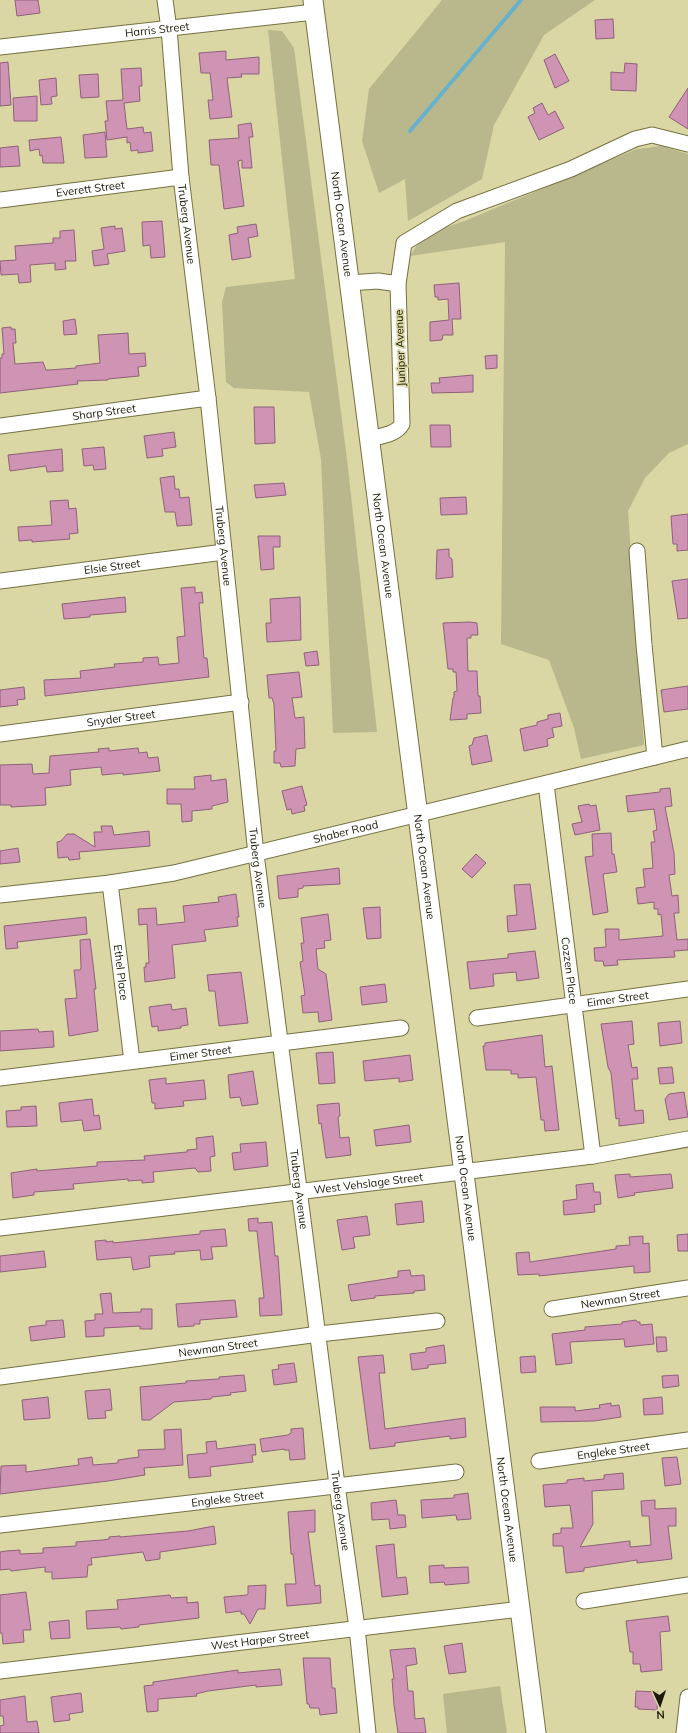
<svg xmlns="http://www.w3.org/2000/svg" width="688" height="1733" viewBox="0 0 688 1733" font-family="Mulish,sans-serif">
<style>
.green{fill:#b9b78c}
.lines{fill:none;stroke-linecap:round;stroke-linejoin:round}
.stream{stroke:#68b1cd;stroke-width:4}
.building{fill:#cf93b4;stroke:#8e617a}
.minor-casing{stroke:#747141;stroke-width:17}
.major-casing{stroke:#747141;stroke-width:21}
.minor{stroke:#fff;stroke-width:15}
.major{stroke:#fff;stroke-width:19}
.labels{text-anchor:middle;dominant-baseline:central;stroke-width:3.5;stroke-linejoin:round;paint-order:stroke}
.street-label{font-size:11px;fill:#1b1906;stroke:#dad7a4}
</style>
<rect width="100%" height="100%" fill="#dad7a4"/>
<path class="green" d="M442,0H595L544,35L494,125L482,179L408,221L405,179L379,193L362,141L369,89Z
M268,30L282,31L294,48L347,459L377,732L333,733L321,459L309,392L234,388L226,382L222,302L226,287L295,279Z
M661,146L688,154V444L669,453L645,478L628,511L644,745L581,759L574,728L549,660L501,644L505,242L410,256L424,235L467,220L637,149Z
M500,1686L507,1733H447L443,1694Z"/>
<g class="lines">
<path class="stream" d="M410,131L521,0"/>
</g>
<path class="building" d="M15,0H38L40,13L17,16Z
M613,19L614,38L596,39L595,20Z
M226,51V60L259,57V74H241L242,77L227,78L232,117L210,119L208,100H213L210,73H201L199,53Z
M555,54L569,81L555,88L544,60Z
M8,62L11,105L0,106V63Z
M625,63L637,64L636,91L611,90V72L624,73Z
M141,68L142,86H139L140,101L124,103L127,129L143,127L144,133L151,132L153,151L138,153V150L131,151L130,142L127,143V137L107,140L105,121H108L106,101L123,100L121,69Z
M98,74L99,97L81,98L79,75Z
M56,78L57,96L51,97L52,104L41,105L39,80Z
M688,88V129L669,117Z
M37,96V121H14L13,98Z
M542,103L548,115L555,111L564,128L539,140L528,117L535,113L533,108Z
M251,123L253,137H249L252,168H242V160L238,161L244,206L224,209L219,165H211L209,140L239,138L238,125Z
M105,132L107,157L85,158L83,135Z
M61,137L64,163H43L42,155L40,156L39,149L30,151L29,140Z
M18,146L20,166L0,167V148Z
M162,221L165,257L151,258L150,245L143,246L142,222Z
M256,224L258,236L248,238L251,257L232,260L229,235L238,233L237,227Z
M115,226V229L122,228L125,251L107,254L109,264L94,266L92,251L104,249L101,228Z
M74,230L76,261H65L66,269L55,270V263L30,265L31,282L19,283L18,274L1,275L0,261L16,260L15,246L53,243V238H60V231Z
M459,283L461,319H452L453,335H443L442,340L430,341V322L449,320L448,299L438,300V297H435L434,285Z
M75,319L77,334L64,335L63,321Z
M11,327V329H15L16,343H13L15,364L43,362L46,370H49L76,368V366L100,363L98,335L128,333L129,354L145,353L146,366L138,367L139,376L108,379V380L77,381L78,384L0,393V358H2V354H4L2,328Z
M497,355V368L486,369L485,356Z
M473,375V392L432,393L431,383H440L439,378Z
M254,407H274L275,443L255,444Z
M430,425H450L451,447H431Z
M174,432L176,447L162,449L163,456L147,458L144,436Z
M104,447L106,469L94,470L93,465L84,466L82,449Z
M62,449L63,471L47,472L46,466L10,471L8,455Z
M174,476L175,489H179L180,498L189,497L192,525L177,526L175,512H165L160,478Z
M284,483L286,495L256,498L254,485Z
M466,497L467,514L441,515L440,498Z
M68,500L69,509L76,508L78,533L69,534L70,539L32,542V540L19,541L18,527L52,525L50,501Z
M688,514V550L677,551V544H673L671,516Z
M258,536H280V547H273L274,569L261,570Z
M449,549V557L452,559L453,577L436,579L437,550Z
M688,579V618L678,619L672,581Z
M195,587V593L202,592L203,603H199L204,658H207L209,677L45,696L44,680L81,678L80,671L115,667L114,664L143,662V658L158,657L159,665L179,663L177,637L185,636L181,588Z
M125,597L126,612L90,615V617L64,619L62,604Z
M300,597L301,640L267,642L266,623H271L270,599Z
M470,622L477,623L478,635H471V638H467L468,671H477L478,696H480L481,713L467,714V719L450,720L453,698L454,697V692L457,691L456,672H453V669H448L443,623Z
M317,651L319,665L306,666L304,653Z
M299,672L302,697L292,698L295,718L304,717L305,748L296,749L295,766L281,767L280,763H274V751H276L274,704L272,698H269L267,675Z
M688,686V709L664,712L661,690Z
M24,687L25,699L17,700L18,705L0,707V690Z
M560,713L562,726L552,728L554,737L547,739L548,746L524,751L520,729L537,725V722L548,719V715Z
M487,735L492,761L472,765L469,746L472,745L474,738Z
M109,748V751L138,748L139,753L147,752L148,758L158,757L160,771L123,775V773L102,775L101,767L70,770L71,785L45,788L46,805L11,807V805H0V765L32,764L33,774L49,773L50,756L99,752L98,749Z
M211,775V781L226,779L228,802L212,806V809L192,811V821L182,822L181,804H167V789H195L194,777Z
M302,786L307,805L304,806L305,811L292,814L291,809L287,810L282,791Z
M670,788L672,806L665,807L674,853L675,874L669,875L672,896L678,895L679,913H674L677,940L688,939V950L674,951L675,957L617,960L618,965L604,966L603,961H595L594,948L606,947L605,929H619V940L663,936L661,914L658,915V909H654V902L638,904L636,888L645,887L643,869L653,868L651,842H655L653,831L657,830L654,809L628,812L626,796L660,792V789Z
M589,804L590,806L596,805L600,830L575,835L572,824L582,822L578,806Z
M101,826H112L114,835L149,831L150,846L79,852L80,859L69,860L68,857L58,858L57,842L61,841L67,834H74L95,847L94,832H102Z
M611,833L612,854H614L617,872L603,874L608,912L593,915L585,857L593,856L592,834Z
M18,848L20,862L0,864V851Z
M476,854L486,863L472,878L462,869Z
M339,868L340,884L303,886V888L298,889V897L279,899L277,876Z
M530,884L536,929L508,932L507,916L517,915L514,885Z
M236,894L239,917H237L238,926L204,930L206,941L172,945L175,978L145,982L144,967H146V963H149L147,924L139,925L138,909L156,908L157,925L185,922L183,906L219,902L218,897Z
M380,907L381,938L367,939L363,908Z
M328,914L331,940L324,941L325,948L316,949L318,969L326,974L332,1020L319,1022L318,1012L303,1013L301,996L305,995L300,962L303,961L301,943H304L301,918Z
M86,917L87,934L17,942L18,948L6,949L4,926Z
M90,939L96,989H94L98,1031L69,1036L65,999L77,998L74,970H80L81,968L80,940Z
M535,951L539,978L517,981L516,972L493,974L494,986L470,989L467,962L508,958V954Z
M241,972L248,1023L219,1026L215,991H209L207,975Z
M385,984L387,1002L362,1005L360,987Z
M171,1004L172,1010L186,1008L188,1025L181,1026V1028L158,1031V1026L152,1027L149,1007Z
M632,1021L634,1044L628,1045L632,1068L637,1067L638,1079H632L635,1111L643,1110L644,1123L619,1126V1118L616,1119L611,1073L608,1067L601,1024Z
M680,1021L682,1043L660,1046L658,1023Z
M38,1029L39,1032L53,1031L54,1047L0,1051V1031Z
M542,1035L545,1067L552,1066L559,1130L545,1131L544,1120H541L536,1077L518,1078V1074H511V1070H486L483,1046H485V1043Z
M333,1052L335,1083L319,1084L316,1053Z
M410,1055L413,1080L399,1082V1078L365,1081L363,1061Z
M672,1067L674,1083L660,1084L658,1068Z
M253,1071L258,1104L242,1106L240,1097L230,1098L228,1075Z
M166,1078V1084L204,1080L206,1099L183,1101L184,1106L155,1109V1103H152L149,1080Z
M684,1092L688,1117L669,1120L665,1099L669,1094Z
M92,1099L94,1116L99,1115L101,1129L84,1131L82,1120L61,1122L59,1103Z
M339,1103L340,1116L338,1117L340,1138L349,1137L351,1155L326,1158L321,1123L319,1124L317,1105Z
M36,1106L37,1126L7,1127L6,1111L21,1110V1107Z
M409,1125L411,1142L376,1146L374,1130Z
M213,1136L215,1156L210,1157L211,1171L198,1172L195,1168L153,1172L154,1182L142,1183V1180L128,1181V1179L73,1184L74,1189L34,1192V1195L13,1198L11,1173L37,1169V1171L97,1166V1162L145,1160L144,1156L187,1152V1150L197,1149L196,1138Z
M266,1142L268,1166L234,1170L232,1153L241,1152L240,1144Z
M630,1174V1177L671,1174L673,1188L634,1193L635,1195L618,1198L615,1175Z
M593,1183L594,1192H600L601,1204L594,1205L595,1212L564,1215L563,1201L577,1199L576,1185Z
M422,1201L424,1222L397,1225L395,1204Z
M367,1216L370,1235L353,1237L355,1248L342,1250L337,1220Z
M258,1218V1223L272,1222L275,1256H278L282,1315L260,1316L259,1298H264L257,1231H249L248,1219Z
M225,1229L227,1246L211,1247L213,1259L201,1260L200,1250L174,1252L175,1254L149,1256L150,1267L133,1270L131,1257L97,1260L95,1241L106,1240V1242L113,1241V1243L200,1234V1231Z
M688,1234V1251H678L677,1235Z
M643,1236V1244L649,1243L650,1272L634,1273V1266L539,1276V1274L518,1275L516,1253L529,1252L530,1262L616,1249V1246L630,1245L629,1237Z
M44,1251L46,1267L0,1272V1256Z
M410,1270L411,1276L424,1275L425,1290L414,1291V1293L375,1296V1298L351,1301L348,1285L398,1277V1271Z
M111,1293L113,1313L141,1312V1309H152V1329H140V1326L104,1328V1336L86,1337L85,1321L95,1320V1314H103L100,1294Z
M235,1300L237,1317L200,1320V1324H194V1326L178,1327L176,1304Z
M63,1320L65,1337L31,1341L29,1327L46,1325V1321Z
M636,1320L637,1322H640V1325L652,1324L654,1344L625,1347L624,1339L570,1342L572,1363L556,1365L552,1334L585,1330V1327L622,1324V1322Z
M656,1337H666L667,1351L657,1352Z
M444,1345L446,1363L428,1365V1368L412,1370L410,1354L426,1352V1348Z
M383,1355L385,1373H379L385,1429L465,1418L466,1437L450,1439V1436L395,1443V1446L370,1449L358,1357Z
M535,1356L536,1372L521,1373L520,1357Z
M294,1363L297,1382L274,1385L272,1370L279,1369L278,1365Z
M244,1375L246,1391L230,1393L231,1395L212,1397L211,1399L174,1402L150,1420H142L140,1387L186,1383V1381L219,1379V1377Z
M678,1375L679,1386L663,1388L662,1376Z
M110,1389L112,1410L105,1411L106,1418L88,1419L85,1391Z
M48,1397L50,1418L24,1420L22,1400Z
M662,1397L663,1414L644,1415L643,1399Z
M611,1403V1406L619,1405L621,1417L594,1421L541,1422L540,1407H575V1411L600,1408L599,1405Z
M303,1428L305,1459L290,1460L289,1450H284V1449L262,1452L260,1439L288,1435L291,1433V1429Z
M181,1429L183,1465L144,1468L145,1475L108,1481L0,1494L1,1466L26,1465V1472L79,1465L78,1459L92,1457L93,1465L118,1463V1460L139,1457L138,1450L165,1449L164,1430Z
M216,1441L217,1449L255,1444L256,1455H252L253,1462L210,1467L211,1476L189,1478L187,1455L207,1453L206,1442Z
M677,1457L681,1484L665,1486L662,1458Z
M623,1473L624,1489L592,1491L593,1524L580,1547L630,1541V1547L651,1545L649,1516H642L641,1501L655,1500V1509L676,1508V1526H668L672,1559L637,1563V1560L584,1568V1571L566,1573L563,1546H553V1534L561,1533V1528H573L570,1505L545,1507L543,1485L567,1483V1480L584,1478V1481L604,1479V1475Z
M468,1493L471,1519L457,1520L456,1515L422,1518L421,1500L454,1498V1495Z
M396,1500L398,1515H405L406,1527L390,1529L389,1519L372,1520L371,1503Z
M315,1510V1532H308L315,1586L320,1585L321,1603L287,1606L285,1584H296L293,1554H291L288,1512Z
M214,1526L216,1544L160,1552V1559L146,1561L143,1552L91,1558L92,1565H88L87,1577L52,1579V1572H45V1567L11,1571L10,1569L0,1570V1552L6,1551L20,1550V1554L43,1553V1548L76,1546V1542L102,1540L109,1539V1537L120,1536V1537L188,1531Z
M394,1544L397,1578L406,1577L408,1594L382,1597L376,1546Z
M444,1565V1568L468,1567L469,1583L445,1585L444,1582L430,1583L429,1566Z
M266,1585L265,1609H258L250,1624L244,1614H241V1611L226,1613L224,1597L247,1595L248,1594V1586Z
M26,1592L31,1630H23L24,1642L3,1644L2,1633H0V1595Z
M170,1595L171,1598L187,1597V1603L198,1602L199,1618L139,1625V1627L121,1629L120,1627L87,1629L86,1611L118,1609L117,1600Z
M668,1616L670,1631L660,1632L662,1670L641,1672L640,1664H633V1652H630L626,1621Z
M69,1620L70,1638L51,1639L49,1622Z
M462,1643L466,1672L449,1674L444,1646Z
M415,1648L417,1664L406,1666L408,1691H413L415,1719L424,1718L426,1733H398L394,1705L392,1679H394L390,1650Z
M303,1658H330L332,1688H335L337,1713L320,1715L319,1708H310L309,1704H307Z
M280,1669L282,1685L256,1687V1685L208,1691L196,1694L197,1696L158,1699V1711L147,1712L144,1686L153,1685V1682L238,1670V1673L248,1672Z
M636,1691L658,1692L657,1710L638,1709V1707H635Z
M81,1693L83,1712L69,1714L70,1720L54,1722L51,1697Z
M25,1696L27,1722L37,1721L39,1733H0V1726L4,1725L3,1716H0V1700Z"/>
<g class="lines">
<defs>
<g id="minor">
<path id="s1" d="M165,0L169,29L181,177L208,398L256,854L337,1485L357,1628L368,1733"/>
<path id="s2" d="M0,47L314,12"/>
<path id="s3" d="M0,200L181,177"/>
<path d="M348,283L378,281L398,284"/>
<path id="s4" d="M0,426L208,398"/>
<path d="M369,439C380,436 396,435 402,424L398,284L404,243L457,211L571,169L635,139L652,135L688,144"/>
<path d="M637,551L644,645L655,757"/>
<path id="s5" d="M0,581L224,552"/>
<path id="s6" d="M0,734L241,702"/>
<path id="s7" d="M546,784L593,1156"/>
<path id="s8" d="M110,883L132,1061"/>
<path id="s9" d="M0,895L110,883L174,873L688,749"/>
<path id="s10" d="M477,1018L688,989"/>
<path id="s11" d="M0,1078L401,1028"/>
<path id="s12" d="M0,1228L593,1156L688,1139"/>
<path id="s13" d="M552,1309L688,1288"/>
<path id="s14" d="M0,1377L319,1334L437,1321"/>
<path id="s15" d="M539,1461L688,1440"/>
<path id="s16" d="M0,1525L456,1472"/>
<path d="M584,1601L688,1585"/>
<path id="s17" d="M0,1671L520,1609"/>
<path d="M684,1733L688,1697"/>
</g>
<g id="major">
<path id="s18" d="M313,0L536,1733"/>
</g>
</defs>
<use href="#minor" class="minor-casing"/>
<use href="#major" class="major-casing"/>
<use href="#minor" class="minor"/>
<use href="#major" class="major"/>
</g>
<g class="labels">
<g class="street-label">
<text stroke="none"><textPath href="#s2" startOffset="158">Harris Street</textPath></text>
<text stroke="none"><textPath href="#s3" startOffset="91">Everett Street</textPath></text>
<text stroke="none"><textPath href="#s1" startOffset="225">Truberg Avenue</textPath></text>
<text stroke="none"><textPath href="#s18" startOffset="226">North Ocean Avenue</textPath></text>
<text transform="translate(400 348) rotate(-92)">Juniper Avenue</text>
<text stroke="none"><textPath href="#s4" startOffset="105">Sharp Street</textPath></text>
<text stroke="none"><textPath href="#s1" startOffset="549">Truberg Avenue</textPath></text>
<text stroke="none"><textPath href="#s18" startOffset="550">North Ocean Avenue</textPath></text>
<text stroke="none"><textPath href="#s5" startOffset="113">Elsie Street</textPath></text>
<text stroke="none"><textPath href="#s6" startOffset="122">Snyder Street</textPath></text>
<text stroke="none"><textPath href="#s9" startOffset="352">Shaber Road</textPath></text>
<text stroke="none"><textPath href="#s18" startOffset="874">North Ocean Avenue</textPath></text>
<text stroke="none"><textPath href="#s1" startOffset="873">Truberg Avenue</textPath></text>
<text stroke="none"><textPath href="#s7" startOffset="188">Cozzen Place</textPath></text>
<text stroke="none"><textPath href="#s8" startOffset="90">Ethel Place</textPath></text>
<text stroke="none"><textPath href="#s10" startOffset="142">Eimer Street</textPath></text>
<text stroke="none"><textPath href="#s11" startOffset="202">Eimer Street</textPath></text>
<text stroke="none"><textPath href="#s12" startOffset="371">West Vehslage Street</textPath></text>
<text stroke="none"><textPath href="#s18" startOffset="1198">North Ocean Avenue</textPath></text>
<text stroke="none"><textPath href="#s1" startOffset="1197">Truberg Avenue</textPath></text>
<text stroke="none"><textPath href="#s13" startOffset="69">Newman Street</textPath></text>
<text stroke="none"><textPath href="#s14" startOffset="220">Newman Street</textPath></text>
<text stroke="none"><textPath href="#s15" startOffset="75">Engleke Street</textPath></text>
<text stroke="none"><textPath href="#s16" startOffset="229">Engleke Street</textPath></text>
<text stroke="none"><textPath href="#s18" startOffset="1522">North Ocean Avenue</textPath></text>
<text stroke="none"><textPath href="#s1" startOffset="1521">Truberg Avenue</textPath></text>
<text stroke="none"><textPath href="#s17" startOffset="262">West Harper Street</textPath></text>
</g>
</g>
<g transform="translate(660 1705) rotate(177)" stroke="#dad7a4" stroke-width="3" paint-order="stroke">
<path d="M0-3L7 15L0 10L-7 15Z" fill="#1b1906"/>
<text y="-6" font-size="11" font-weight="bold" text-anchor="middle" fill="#1b1906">N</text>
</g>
</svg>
